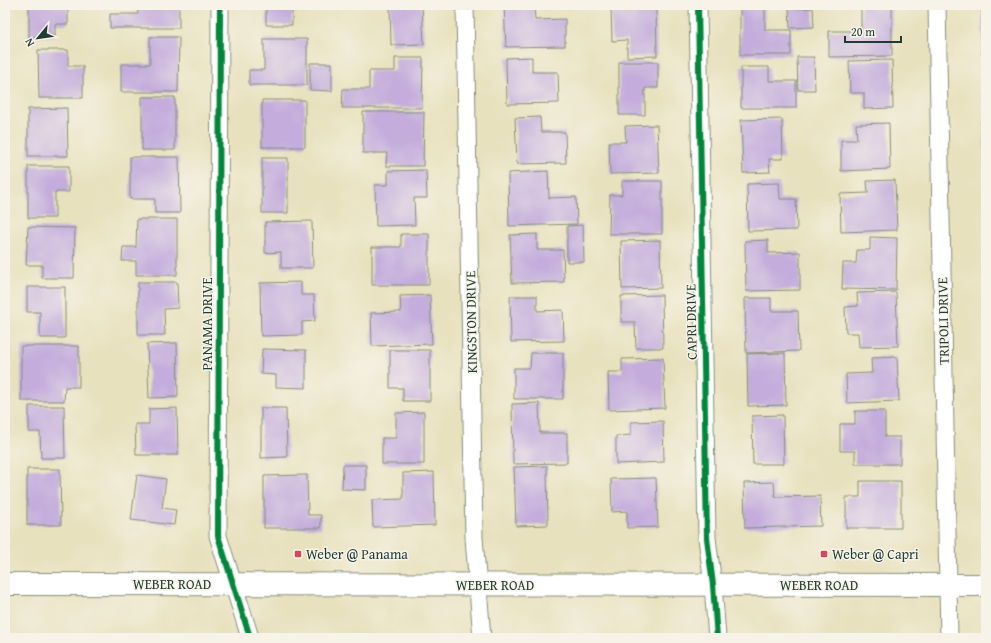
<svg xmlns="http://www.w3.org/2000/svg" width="991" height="643" viewBox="0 0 991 643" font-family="'Gentium Book Plus',serif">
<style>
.building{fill:#c4addc}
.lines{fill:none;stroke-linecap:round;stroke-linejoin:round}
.minor-casing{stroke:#848f79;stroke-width:19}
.secondary-casing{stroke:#848f79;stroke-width:24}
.minor{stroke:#fff;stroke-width:17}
.secondary{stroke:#fff;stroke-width:22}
.cycleway-casing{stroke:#f7f3e8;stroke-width:8}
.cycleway{stroke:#00873e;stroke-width:6}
.poi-dot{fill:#d1495b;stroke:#f7f3e8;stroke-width:1.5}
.labels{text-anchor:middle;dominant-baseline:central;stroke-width:3;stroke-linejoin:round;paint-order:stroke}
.street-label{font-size:14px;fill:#1f3d34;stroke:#f7f3e8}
.poi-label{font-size:14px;fill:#1f3d34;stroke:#f7f3e8;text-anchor:start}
</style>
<rect width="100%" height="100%" fill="#f7f3e8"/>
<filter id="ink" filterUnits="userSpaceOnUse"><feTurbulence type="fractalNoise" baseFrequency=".025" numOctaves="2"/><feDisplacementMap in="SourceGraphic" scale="8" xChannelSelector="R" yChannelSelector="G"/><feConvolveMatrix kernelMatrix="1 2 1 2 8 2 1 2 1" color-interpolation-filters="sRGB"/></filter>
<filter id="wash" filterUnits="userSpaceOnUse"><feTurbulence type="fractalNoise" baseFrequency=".012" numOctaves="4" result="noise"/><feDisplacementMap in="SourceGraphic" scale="16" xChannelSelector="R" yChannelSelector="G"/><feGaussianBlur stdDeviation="0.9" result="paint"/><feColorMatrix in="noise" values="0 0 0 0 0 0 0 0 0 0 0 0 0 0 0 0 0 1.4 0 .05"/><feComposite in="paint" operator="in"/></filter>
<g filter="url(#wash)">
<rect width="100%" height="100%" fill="#e8e1be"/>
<g id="blocks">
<path class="building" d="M29,5H68V24H55V36L29,37Z
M137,5H179V28H110V14H138Z
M266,5H306V11H292V25H266Z
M390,5H422L424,44L391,45Z
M504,5H534L535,20L565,19V46L506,47Z
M740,5H765V30H791V55H740Z
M861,6H892V56L829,57V31H861Z
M982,6H986V56H982Z
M656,7L657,56L627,57V40L612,41L611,8Z
M813,8L814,27L790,28L789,9Z
M150,37H179L178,92H121V64H150Z
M264,39H307V85H249V70H264Z
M38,50H68V66H83V98H39Z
M532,57V72H558L559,103L507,104L506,58Z
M797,57H814L815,90H798Z
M395,58H423L422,108H342L343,89H369V71H395Z
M892,60L893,108L864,109V93H850L849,61Z
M619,62H658V88H645V115H619Z
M310,63H332V91L310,90Z
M741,67H769V81H796V108H741Z
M142,97H175V150H142Z
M262,100H305V147H262Z
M67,108L68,156H28V109Z
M363,112H424L423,166H386L387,153H363Z
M540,117L541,132H565L566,163L517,164L515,118Z
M782,119L783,159H769L770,172L743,173L741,120Z
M984,119H986V166H984Z
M889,123L890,169L841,171V140H857L856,124Z
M657,125L659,173L610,174L609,142H626L625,126Z
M130,157H179L180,213H155V199H130Z
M262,158H288V213H262Z
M28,166H69V192H55V218H28Z
M426,170L427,198H414L415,225L376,226L375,185H388V171Z
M548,171L549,198L576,197L577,224L509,226L508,173Z
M895,180L897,230L841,232L840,194L868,193L867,181Z
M622,181H662V234H609L610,195H622Z
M779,183L780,199H796L797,230L748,231L747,184Z
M137,219H177V275H136V261H122L123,247H136Z
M312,221L313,268H281V252L265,253V222Z
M583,225L584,262H567V226Z
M28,227L75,228L74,278H42V265H26Z
M401,234H429V285H372V247H401Z
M537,234V250H563L564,282L512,283L510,235Z
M870,237L897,238L896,290L842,289L843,263H856L857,250H870Z
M660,240L661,288L622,289L621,241Z
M768,240V253L800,252V290L746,291L745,241Z
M138,282H177L178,308L164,309L165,335H138Z
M301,282V295H314L315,321L302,322V335L261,336L260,283Z
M27,287H65V338H40V312H27Z
M896,292L898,346L859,347L858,333H846L845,307L858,306L857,293Z
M430,295L432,344L372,346L371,313L401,312L400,296Z
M662,295L663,348H636L635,322H621V296Z
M510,296H537V311L563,310L564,341L511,342Z
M745,298H771V311H798L799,351L746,353Z
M177,343L178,397L149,398L147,344Z
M21,346H79V387H65L64,401H21Z
M262,349L306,350V388L276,387V375L261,374Z
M390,350H430V401H403V388H390Z
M531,353H563V399H514V368H530Z
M785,353L786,405L748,406L747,354Z
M897,357L899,401L847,403L846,374L872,373L871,358Z
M663,358L665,408L609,410L608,372H622V359Z
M539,403L540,433H567V463L513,464L512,404Z
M29,406H64L65,458H41L40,432H29Z
M177,408L178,455H136L135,424H149V409Z
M261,408H286L287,457L261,458Z
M855,411H885V437H900V464H855V451H840V424H855Z
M424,412V464H382V438H396V413Z
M783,415L784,464H753L752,416Z
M663,421L664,462L616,464V436L631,435V422Z
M343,465H366V490L342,489Z
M547,466L548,525L516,526L514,467Z
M27,469H60L61,525H27Z
M434,472L435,525L373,527L372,500L403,499V473Z
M137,475L166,479L162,508L176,510L174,525L131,520Z
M307,475L308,515H321V528H264V476Z
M656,478L658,527L627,528V511L612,512L611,479Z
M860,481H901V528H846V497H860Z
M774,482L775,497L820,496L821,526L745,528L744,483Z"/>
</g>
</g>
<g filter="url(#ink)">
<use href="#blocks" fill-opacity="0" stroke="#848f79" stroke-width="1"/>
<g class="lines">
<defs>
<path id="minor" d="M220,5L218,536L249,634V638
M465,5L474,538L482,638
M698,5L707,538L713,585L717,638
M937,5L949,638"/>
<path id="secondary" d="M5,584L986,585"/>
</defs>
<use href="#minor" class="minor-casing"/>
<use href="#secondary" class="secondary-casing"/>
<use href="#minor" class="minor"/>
<use href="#secondary" class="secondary"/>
<defs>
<path id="cycleway" d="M220,5L218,536L249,634V638
M698,5L707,538L713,585L717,638"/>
</defs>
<use href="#cycleway" class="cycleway-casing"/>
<use href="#cycleway" class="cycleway"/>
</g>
</g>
<g class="poi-dot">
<rect x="294" y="550" width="8" height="8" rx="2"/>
<rect x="820" y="550" width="8" height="8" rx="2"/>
</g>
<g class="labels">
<g class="street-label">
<text transform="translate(943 321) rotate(-91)">TRIPOLI DRIVE</text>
<text transform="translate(471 322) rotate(-91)">KINGSTON DRIVE</text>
<text transform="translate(691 322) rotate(-91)">CAPRI DRIVE</text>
<text transform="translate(207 324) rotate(-90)">PANAMA DRIVE</text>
<text x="172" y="584">WEBER ROAD</text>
<text x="495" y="585">WEBER ROAD</text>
<text x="819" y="585">WEBER ROAD</text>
</g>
<g class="poi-label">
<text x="306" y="554">Weber @ Panama</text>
<text x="832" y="554">Weber @ Capri</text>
</g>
</g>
<rect width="991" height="643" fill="none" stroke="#f7f3e8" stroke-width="20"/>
<g transform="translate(38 38) rotate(241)" stroke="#f7f3e8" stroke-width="3" paint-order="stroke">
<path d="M0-3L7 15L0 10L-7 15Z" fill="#1f3d34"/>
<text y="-6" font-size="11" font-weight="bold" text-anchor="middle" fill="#1f3d34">N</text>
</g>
<path d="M845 36v6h56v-6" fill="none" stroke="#1f3d34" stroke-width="2"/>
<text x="851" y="36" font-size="12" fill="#1f3d34" stroke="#f7f3e8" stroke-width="3" paint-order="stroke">20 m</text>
</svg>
